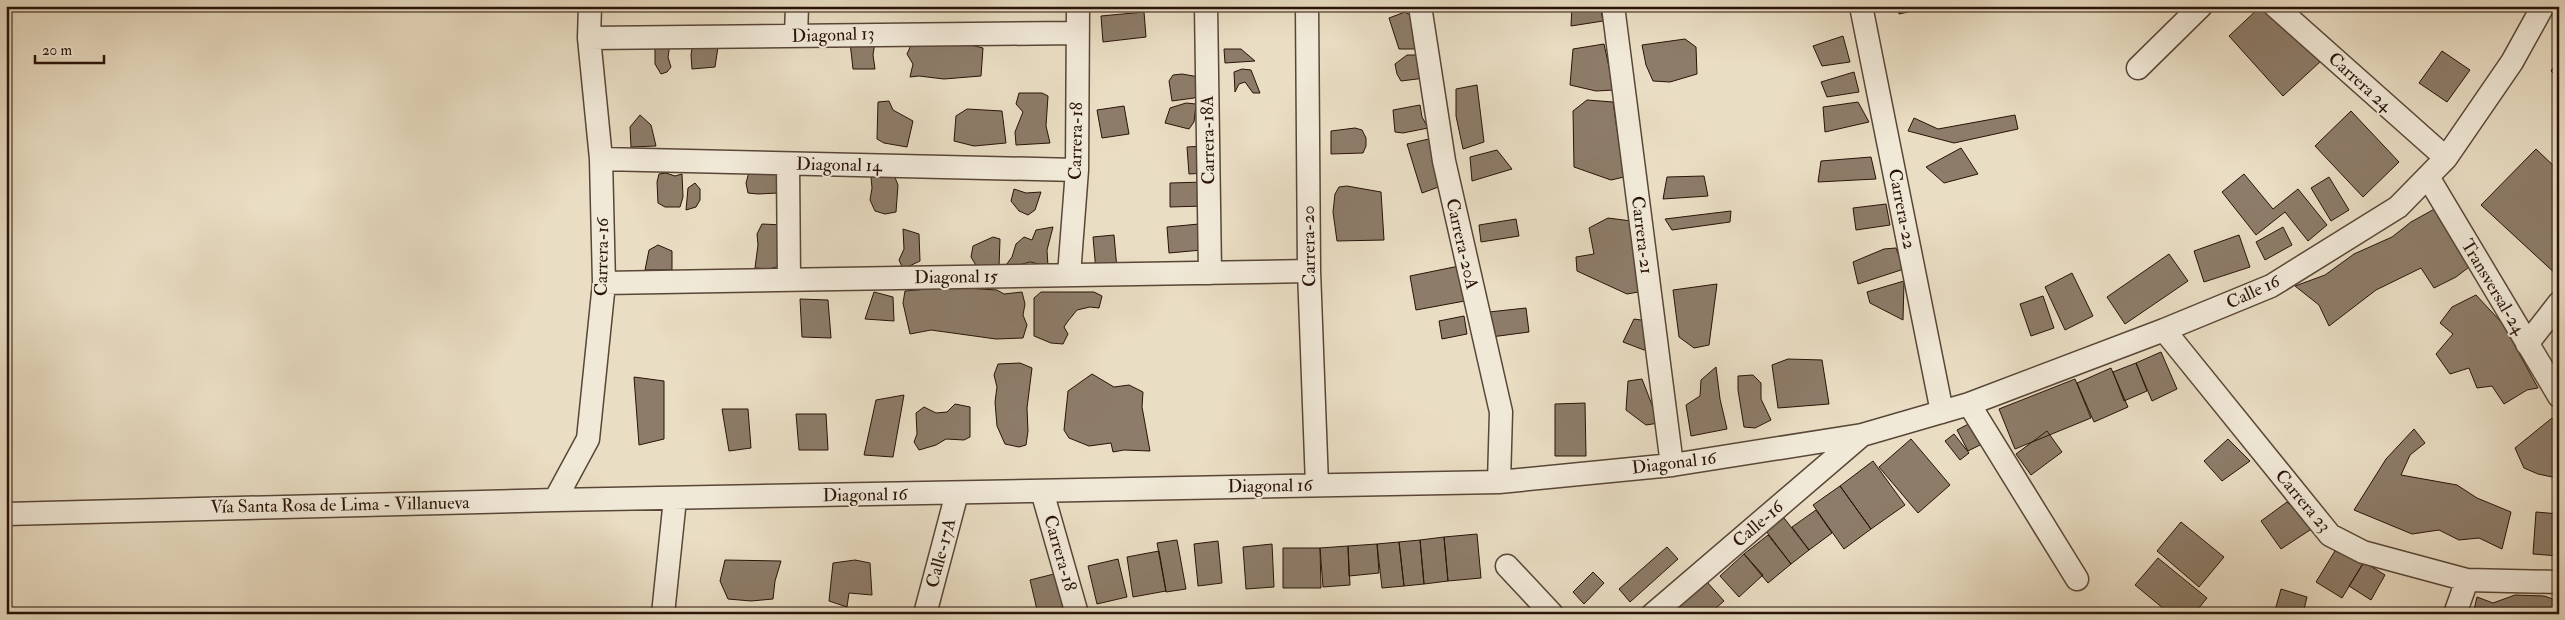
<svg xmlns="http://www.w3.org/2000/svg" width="2565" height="620" viewBox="0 0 2565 620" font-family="'IM FELL Double Pica',serif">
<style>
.building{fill:#8d7c69;stroke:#291308}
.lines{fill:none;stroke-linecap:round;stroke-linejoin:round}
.minor-casing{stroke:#594637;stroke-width:25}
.minor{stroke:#f1e9d8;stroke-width:22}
.labels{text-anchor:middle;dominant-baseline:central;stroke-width:4;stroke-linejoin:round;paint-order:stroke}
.street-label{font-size:18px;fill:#291308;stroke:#f1e9d8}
</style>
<rect width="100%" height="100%" fill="#e9ddc3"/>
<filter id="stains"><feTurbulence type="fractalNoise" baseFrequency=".004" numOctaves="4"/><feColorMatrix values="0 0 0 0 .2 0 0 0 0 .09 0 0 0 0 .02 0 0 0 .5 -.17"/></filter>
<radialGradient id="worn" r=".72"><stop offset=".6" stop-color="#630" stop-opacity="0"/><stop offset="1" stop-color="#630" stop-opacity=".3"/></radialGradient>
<path class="building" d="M1092,6H1128L1092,11Z
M1572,6H1600L1603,21L1571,26Z
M1897,6H1936L1899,14Z
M2261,6H2271L2321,61L2283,96L2229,36Z
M1144,12L1146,37L1103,42L1101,16Z
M1405,12L1415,18L1421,49H1399L1389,18Z
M1843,36L1850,62L1822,66L1813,46Z
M1685,39L1696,47L1697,74L1670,82L1653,81L1646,65L1642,45Z
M658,41L670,44L668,57L671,67L667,72L661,74L655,64V50Z
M693,42L718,47L715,67L692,69L691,55Z
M850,42H875L873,55L875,69H853Z
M912,43H963L983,48L981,76L944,79L919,76L910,77L913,64L907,54Z
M1604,44L1614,90L1596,91L1570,85L1573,49Z
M1224,49H1241L1255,61L1225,63Z
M2442,51L2470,70L2447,102L2419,83Z
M1407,55H1420L1425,78L1401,81L1397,74L1395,64Z
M2559,59V86L2554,83L2558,78L2551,71Z
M1242,69L1251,70L1260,93H1253L1245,82L1239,84L1235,92L1234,72Z
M1854,72L1859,92L1827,97L1821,82Z
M1182,74L1199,77L1200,94L1194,98L1172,101L1169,81L1173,75Z
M1477,85L1484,142L1463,149L1456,116V89Z
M1019,93H1042L1048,96L1046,126L1050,143L1016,145L1015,132L1023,112L1016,104Z
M1587,100L1613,102L1624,177L1611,180L1574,167L1573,111Z
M889,101L893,110L913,121L907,147L884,143L877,139L878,102Z
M1858,102L1869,122L1825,132L1823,107Z
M1186,103L1196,104L1194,122L1189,129L1165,123L1170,108Z
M1420,105L1422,117L1428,128L1403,133L1395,132L1393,110Z
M1124,106L1129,134L1102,138L1097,110Z
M967,109L1002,111L1006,143L974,146L954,141L956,116Z
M2351,111L2399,162L2363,197L2315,146Z
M640,115L651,125L656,146L631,147L630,127Z
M2015,115L2018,129L1954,143L1908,131L1914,118L1938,129Z
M1355,128L1362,130L1366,138V146L1363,153L1331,154V131Z
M1433,138L1444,185L1422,193L1407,144Z
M1204,146L1206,173L1189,174L1187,147Z
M1961,148L1978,174L1944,183L1926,167Z
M2536,149L2559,171V277L2481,205Z
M1497,150L1512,169L1472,181L1470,157Z
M1871,157L1876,179L1818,182L1821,161Z
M749,172L787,174L778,193L758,194L748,193L746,183Z
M880,172L894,175L898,185L896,212L885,214L875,211L870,200L872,188L871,177Z
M666,173L675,176L682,174L683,197L680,207H665L658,203L657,182L659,174Z
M2244,174L2273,209L2298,189L2327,225L2308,241L2285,212L2256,235L2222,192Z
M1704,176L1708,196L1663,199L1667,177Z
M2329,177L2349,210L2331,221L2311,188Z
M1204,182V206L1170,207V183Z
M695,183L700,189V200L696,207L686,210L688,188Z
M1347,186L1381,192L1384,240L1337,241L1333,212L1335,194L1339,187Z
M1014,189L1026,193L1041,192L1035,210L1028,215L1019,211L1011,201Z
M1886,204L1890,225L1856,230L1853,208Z
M2438,207L2473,264L2456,277L2434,288L2421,268L2376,290L2329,326L2319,305L2295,286L2325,275L2354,254L2392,237L2411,222Z
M1731,211L1730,222L1672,230L1665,219Z
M1608,218L1631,221L1644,291L1627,294L1577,271L1576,257L1594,254L1589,228Z
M1516,219L1519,236L1481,242L1479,225Z
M762,224L784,225L780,266L769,269L755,268L758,245L757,234Z
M1199,224L1202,250L1169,253L1167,227Z
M1053,227L1047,250L1048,266L1030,262L1015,266L1006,265L1012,257L1016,244L1024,237L1032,240L1036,230Z
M2283,227L2292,245L2265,260L2256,242Z
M903,229L919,234L920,261L903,269L899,260L904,249Z
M1114,235L1117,269L1096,271L1093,237Z
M2239,235L2250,267L2204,282L2194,251Z
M993,237L1000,239L999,267H977L971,257L973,246Z
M658,245L672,251V270H645L649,250Z
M1896,248L1904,269L1858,284L1853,262L1884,249Z
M2169,254L2188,281L2125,324L2107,297Z
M1464,265L1470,300L1416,310L1410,276Z
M2072,273L2093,316L2065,330L2045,287Z
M1904,281L1903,320L1870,303L1867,292Z
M1717,284L1709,345L1694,348L1679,337L1673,290Z
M950,287L997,290L1004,294L1022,292L1025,304L1023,315L1027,325L1023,338L996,339L931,330L910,334L903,303L905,291Z
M874,292L893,297L894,321L865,319Z
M1041,292H1094L1102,296L1099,308L1090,307L1077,310L1068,321L1064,327L1068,334L1063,344L1051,343L1034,336V298Z
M2476,295L2503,324L2538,388L2527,390L2504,404L2492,386L2477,388L2469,368L2450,374L2436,354L2453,334L2440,323L2452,307Z
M2043,296L2054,328L2031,336L2020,304Z
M800,299L828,300L831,338L802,337Z
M1526,308L1529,332L1491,337L1489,312Z
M1464,316L1467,334L1442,339L1439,321Z
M1634,319L1648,321L1653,347L1644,350L1623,342Z
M2161,352L2177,389L2152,401L2136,363Z
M1788,359L1822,360L1829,404L1778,408L1772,365Z
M1020,363L1032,368L1027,408L1028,431L1026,445L1019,447L1005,444L997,426L995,402L997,387L994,375L998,364Z
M2136,363L2147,391L2124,401L2113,372Z
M1716,367L1720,399L1727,429L1691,436L1686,405L1700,396L1701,380Z
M2111,368L2128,407L2094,422L2077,383Z
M1092,374L1114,387L1129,385L1143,392L1142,407L1150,451L1124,450L1113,452L1111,443L1089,446L1069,438L1064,430L1068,391Z
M1753,375L1761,383V399L1771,420L1755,428L1744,427L1738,390V376Z
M634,377L664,381V439L639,445Z
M1642,379L1659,423L1646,425L1626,410L1628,381Z
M2075,379L2091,418L2015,449L1999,409Z
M904,395L893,457L864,455L876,400Z
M1585,403L1586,456H1555V404Z
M955,404L970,407V437L964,440L946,439L936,445L919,450L914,442L917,434L916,413L924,407L936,413L947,412Z
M722,409H748L751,448L729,451Z
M796,414H826L828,450H799Z
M2552,418L2559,424L2557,478L2538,474L2524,468L2515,448Z
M1976,420L1986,442L1968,451L1957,430Z
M2414,429L2425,443L2410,455L2401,475L2457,485L2477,498L2511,512L2502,549L2479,538L2459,540L2439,530L2412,534L2354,510L2386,459Z
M2047,431L2062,452L2031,475L2016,454Z
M1954,434L1969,453L1960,460L1945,441Z
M1911,439L1950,485L1918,513L1879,467Z
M2228,439L2250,461L2222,481L2204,461Z
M1873,461L1905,505L1871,529L1840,486Z
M1840,486L1871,529L1844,549L1813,505Z
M2287,502L2313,528L2281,549L2261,521Z
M1816,510L1832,533L1809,550L1792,527Z
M2536,512L2559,514V556L2533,554Z
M1784,518L1809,550L1791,564L1766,531Z
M2181,522L2224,557L2199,587L2157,551Z
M1477,534L1481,578L1448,581L1444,537Z
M1768,535L1791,564L1768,583L1744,554Z
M1444,537L1448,581L1424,584L1420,540Z
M1177,540L1186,589L1166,592L1157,543Z
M1420,540L1424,584L1404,586L1399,542Z
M1218,541L1222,583L1198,586L1194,544Z
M1399,542L1404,586L1382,588L1377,544Z
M1272,544L1274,587L1246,589L1243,547Z
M1377,544L1379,573L1349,576L1348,546Z
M1348,546L1350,585L1323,587L1320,548Z
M2338,546L2364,562L2342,598L2316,582Z
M1667,547L1678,559L1630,602L1619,589Z
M1283,548H1320L1321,588H1283Z
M1159,551L1166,591L1133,597L1127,557Z
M1744,554L1763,575L1739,597L1720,576Z
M2158,558L2207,598L2194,614H2170L2135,585Z
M1118,559L1127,597L1097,604L1088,566Z
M725,560L781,561L775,581L773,599L751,601L728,599L720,581Z
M855,560L870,563L872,595L849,593L847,607L829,601L833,563Z
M2364,562L2385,575L2371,600L2349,586Z
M1062,572L1071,614H1038L1030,580Z
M1593,572L1604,583L1584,604L1573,592Z
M1707,582L1724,601L1709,614H1675L1673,612Z
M2281,589L2307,597L2303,614H2274Z
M2515,595L2544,596L2559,601V614H2473L2477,597L2493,603Z"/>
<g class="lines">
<defs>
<path id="minor" d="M1206,6L1210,273
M1307,6L1309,271L1317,485
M1420,6L1444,161L1501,412L1499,482
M1613,6L1672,465
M1861,6L1942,412
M2275,6L2446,158
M796,35L797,6
M589,38L1077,33
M2138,68L2201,6
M601,159L1077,170
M788,164L789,280
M2428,177L2559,396
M1069,275L1077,170L1078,6
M604,283L1309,271
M2164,330L2330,535L2363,552L2467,580L2559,582
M2527,344L2559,303
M1969,404L2077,579
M1042,491L1077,614
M555,500L588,439L604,283L601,159L589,38L590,6
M6,514L555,500L1499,482L1672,465L1862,435L1969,404L2164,330L2271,286L2398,207L2446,158L2512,62L2543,6
M1507,566L1552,614
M663,614L675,499
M925,614L957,493
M1653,614L1862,435
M2455,614L2467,580"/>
</defs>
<use href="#minor" class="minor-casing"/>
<use href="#minor" class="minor"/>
</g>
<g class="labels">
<g class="street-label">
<text transform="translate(833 35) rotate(-2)">Diagonal 13</text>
<text transform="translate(2360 82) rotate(42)">Carrera 24</text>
<text transform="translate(1208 140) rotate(-91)">Carrera-18A</text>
<text transform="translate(1076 141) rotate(-89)">Carrera-18</text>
<text transform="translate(839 165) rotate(1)">Diagonal 14</text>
<text transform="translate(1902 209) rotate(79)">Carrera-22</text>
<text transform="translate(1642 235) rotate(83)">Carrera-21</text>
<text transform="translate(1462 244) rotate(77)">Carrera-20A</text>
<text transform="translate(1309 246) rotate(-91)">Carrera-20</text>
<text transform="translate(602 257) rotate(-89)">Carrera-16</text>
<text transform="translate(956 277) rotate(-1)">Diagonal 15</text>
<text transform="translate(2493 287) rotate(59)">Transversal-24</text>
<text transform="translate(2253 292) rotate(-25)">Calle 16</text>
<text transform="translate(1674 463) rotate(-7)">Diagonal 16</text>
<text transform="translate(1270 486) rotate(-1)">Diagonal 16</text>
<text transform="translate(865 495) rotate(-1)">Diagonal 16</text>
<text transform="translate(2303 501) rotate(50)">Carrera 23</text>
<text transform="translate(340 505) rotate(-1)">Vía Santa Rosa de Lima - Villanueva</text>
<text transform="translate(1758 524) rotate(-41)">Calle-16</text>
<text transform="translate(941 553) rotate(-75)">Calle-17A</text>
<text transform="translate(1060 553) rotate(74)">Carrera-18</text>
</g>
</g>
<rect width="2565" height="620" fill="none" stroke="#e9ddc3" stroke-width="25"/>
<rect x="8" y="8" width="2550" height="605" fill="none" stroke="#291308" stroke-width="2.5"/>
<rect x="12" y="12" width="2540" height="595" fill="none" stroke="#291308"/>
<path d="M35 55v8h69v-8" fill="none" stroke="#291308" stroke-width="2.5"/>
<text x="42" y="55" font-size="15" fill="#291308" stroke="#f1e9d8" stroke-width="4" paint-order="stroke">20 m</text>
<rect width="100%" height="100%" filter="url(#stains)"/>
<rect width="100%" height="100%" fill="url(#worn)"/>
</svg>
